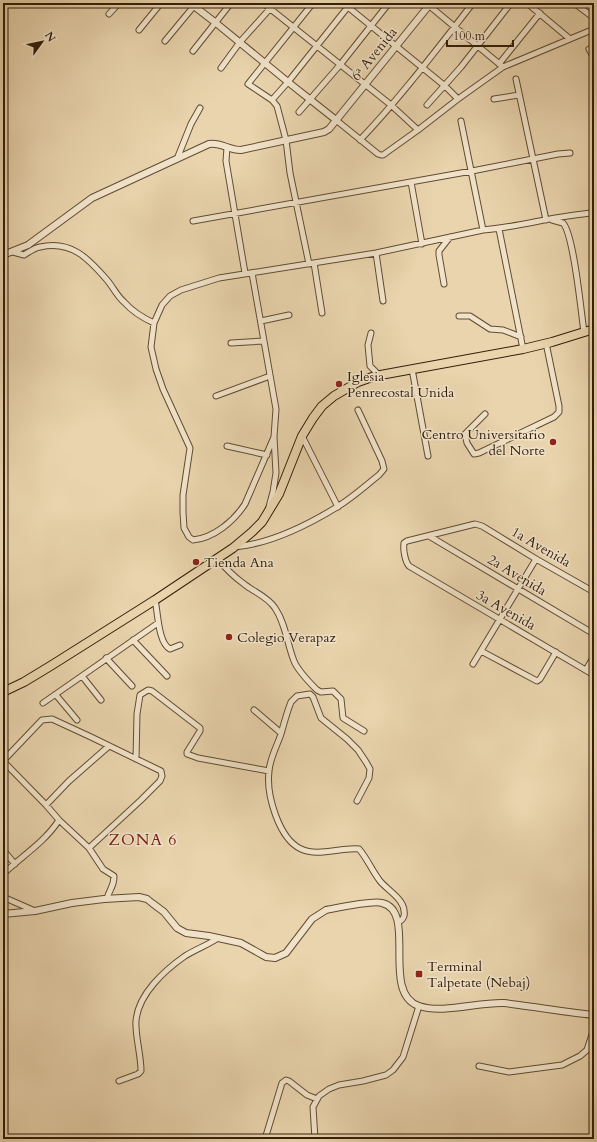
<svg xmlns="http://www.w3.org/2000/svg" width="597" height="1142" viewBox="0 0 597 1142" font-family="Cardo,serif">
<style>
.lines{fill:none;stroke-linecap:round;stroke-linejoin:round}
.minor-casing{stroke:#604c32;stroke-width:7}
.tertiary-casing{stroke:#604c32;stroke-width:8}
.trunk-casing{stroke:#321e09;stroke-width:10}
.minor{stroke:#f1e3ca;stroke-width:5}
.tertiary{stroke:#f1e3ca;stroke-width:6}
.trunk{stroke:#e9d4ad;stroke-width:8}
.poi-dot{fill:#8f2418;stroke:#f1e3ca;stroke-width:1.5}
.labels{text-anchor:middle;dominant-baseline:central;stroke-width:3;stroke-linejoin:round;paint-order:stroke}
.street-label{font-size:14px;fill:#321e09;stroke:#f1e3ca}
.poi-label{font-size:14px;fill:#321e09;stroke:#f1e3ca;text-anchor:start}
.quarter-label{font-size:16px;letter-spacing:1px;fill:#7a1f14;stroke:#f1e3ca}
</style>
<rect width="100%" height="100%" fill="#e9d4ad"/>
<filter id="stains"><feTurbulence type="fractalNoise" baseFrequency=".005" numOctaves="4"/><feColorMatrix values="0 0 0 0 .2 0 0 0 0 .09 0 0 0 0 .02 0 0 0 .5 -.17"/></filter>
<radialGradient id="worn" r=".72"><stop offset=".6" stop-color="#630" stop-opacity="0"/><stop offset="1" stop-color="#630" stop-opacity=".3"/></radialGradient>
<g class="lines">
<defs>
<path id="minor" d="M263,3L391,105L418,130
M343,3L445,86L458,99
M426,3L503,67
M527,3L570,39
M574,3L594,18
M109,14L119,3
M139,30L161,3
M165,41L194,6
M589,49L594,58
M193,51L231,3
M499,64L540,13
M221,68L240,42L275,3
M516,79L546,220
M494,99L519,95
M272,100L288,82L351,3
M427,105L461,67L511,3
M299,112L340,65L389,3
M336,120L378,154L381,155H383L418,130L458,99L503,67L594,29
M461,121L483,230
M360,140C401,97 437,49 473,3
M227,148L226,161L245,273
M177,159L191,124L200,108
M411,182L422,244
M552,220L563,223C574,235 581,312 584,332
M193,221L472,171L558,154L570,153
M499,229L523,349
M13,252L24,255C29,252 34,248 40,247C71,240 88,258 107,280C113,287 117,296 124,302C132,311 143,318 154,323
M376,253L383,301
M314,263L322,313
M309,264L290,173L286,140L277,106L272,100L248,84L313,3
M252,273L276,409L274,437L276,473L273,492L269,507
M444,284L439,255V251L450,237
M459,316H470L490,329L503,330L511,333L521,337
M261,321L289,315
M371,333L368,345L370,366L379,375
M231,343L264,341
M412,369L428,456
M216,396L270,376
M485,414L465,434L467,443L474,454L479,453L554,417L559,412V406L546,343
M302,436L338,507
M274,437L245,504C234,521 214,538 193,540L189,537L184,528L183,512V495L190,448L163,389L156,369L151,347L154,323L162,305L170,296L181,290L219,278L376,253L483,230C520,227 557,215 594,213
M227,446L267,455
M429,536L594,634
M234,547C270,544 306,526 337,507C352,498 365,486 379,475L384,469L382,461L358,410
M217,558C225,568 233,576 244,584C254,592 268,597 275,608C286,624 287,644 294,661C298,671 309,682 317,690L321,692L333,691L341,699L343,718L364,731
M594,592L536,559L482,526L475,524L407,541L404,543C403,550 405,561 409,566L594,675
M155,600C158,612 158,643 170,649L180,645
M133,640L167,676
M481,651L537,681L540,679L556,652
M106,658L132,686
M473,664L536,559
M586,670L594,656
M82,676L101,700
M56,695L77,720
M43,703L158,623
M254,710L281,733
M136,759L137,714L140,695L148,690L152,691L200,728V731L187,752V754L198,758L269,771
M3,761L42,720L52,719L91,737L161,771L162,776L160,781L141,800L89,848
M3,761L46,805L59,820L89,848L103,869L114,876C114,888 109,889 107,899
M357,801L369,778L370,769L366,762L358,750L347,739L321,718L313,697L310,694L297,696L291,702C287,712 284,723 281,734C277,746 270,758 269,771C266,795 279,839 301,849C318,857 341,847 359,849C367,858 372,871 380,881C388,891 407,900 404,916C403,919 402,921 398,922
M46,805L69,781L109,746
M3,850L15,864
M3,874C22,856 45,842 59,820
M3,897L35,911
M479,1066L509,1072L562,1065L580,1056L587,1050L594,1028
M119,1081L138,1074L141,1071C141,1054 135,1036 136,1021C138,994 165,970 185,956C196,949 208,945 218,938
M265,1139L282,1083L286,1080L289,1081L307,1095L317,1099
M315,1139L313,1107L319,1096L329,1089L339,1085L363,1081L386,1075L393,1070L403,1057L419,1006"/>
<path id="tertiary" d="M190,3L216,23L288,82L336,120
M3,255L28,245L92,198L209,144C221,142 228,150 241,150L324,132L329,129L431,3
M3,914L35,911L72,903L104,899L139,897L147,899L152,903L164,912L177,928L186,933L209,936L241,943L266,957L275,958L286,953L312,919L326,910C337,908 373,900 382,903C418,911 380,993 419,1006C443,1014 478,1002 504,1003C514,1004 524,1006 534,1007C554,1010 574,1013 594,1015"/>
<path id="trunk" d="M3,692L24,682L52,665L155,600L233,548L252,532L262,522L279,494L302,436L313,418L322,406L334,396L358,382L375,376L523,349L552,342L594,329"/>
</defs>
<use href="#minor" class="minor-casing"/>
<use href="#tertiary" class="tertiary-casing"/>
<use href="#trunk" class="trunk-casing"/>
<use href="#minor" class="minor"/>
<use href="#tertiary" class="tertiary"/>
<use href="#trunk" class="trunk"/>
</g>
<g class="poi-dot">
<circle cx="339" cy="384" r="4"/>
<circle cx="553" cy="442" r="4"/>
<circle cx="196" cy="562" r="4"/>
<circle cx="229" cy="637" r="4"/>
<rect x="415" y="970" width="8" height="8" rx="2"/>
</g>
<g class="labels">
<g class="street-label">
<text transform="translate(374 54) rotate(-51)">6ª Avenida</text>
<text transform="translate(541 547) rotate(30)">1a Avenida</text>
<text transform="translate(517 575) rotate(31)">2a Avenida</text>
<text transform="translate(506 610) rotate(30)">3a Avenida</text>
</g>
<g class="poi-label">
<text x="347" y="376">Iglesia<tspan x="347" dy="16">Penrecostal Unida</tspan></text>
<text x="545" y="434" text-anchor="end">Centro Universitario<tspan x="545" dy="16">del Norte</tspan></text>
<text x="204" y="562">Tienda Ana</text>
<text x="237" y="637">Colegio Verapaz</text>
<text x="427" y="966">Terminal<tspan x="427" dy="16">Talpetate (Nebaj)</tspan></text>
</g>
<g class="quarter-label">
<text x="143" y="840">ZONA 6</text>
</g>
</g>
<rect width="597" height="1142" fill="none" stroke="#e9d4ad" stroke-width="16"/>
<rect x="4" y="4" width="589" height="1134" fill="none" stroke="#321e09" stroke-width="2"/>
<rect x="8" y="8" width="581" height="1126" fill="none" stroke="#321e09"/>
<g transform="translate(42 42) rotate(57)" stroke="#f1e3ca" stroke-width="3" paint-order="stroke">
<path d="M0-3L7 15L0 10L-7 15Z" fill="#321e09"/>
<text y="-6" font-size="11" font-weight="bold" text-anchor="middle" fill="#321e09">N</text>
</g>
<path d="M447 40v6h66v-6" fill="none" stroke="#321e09" stroke-width="2"/>
<text x="453" y="40" font-size="12" fill="#321e09" stroke="#f1e3ca" stroke-width="3" paint-order="stroke">100 m</text>
<rect width="100%" height="100%" filter="url(#stains)"/>
<rect width="100%" height="100%" fill="url(#worn)"/>
</svg>
